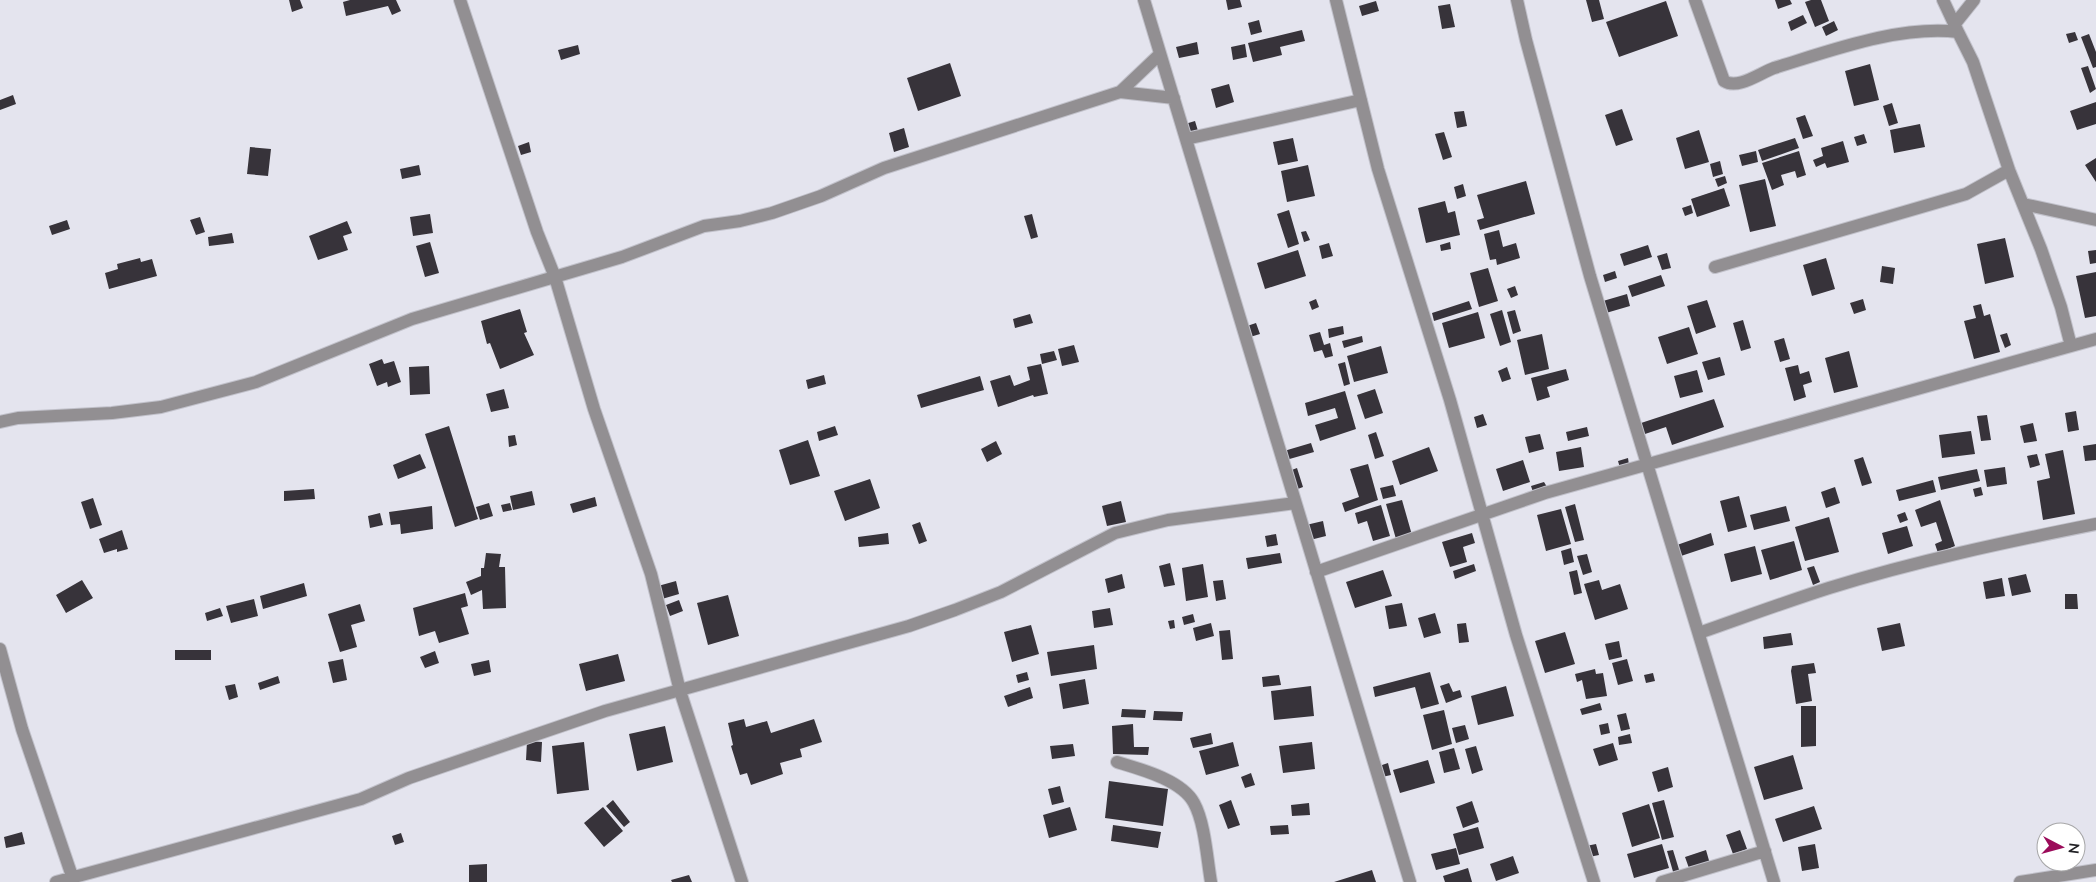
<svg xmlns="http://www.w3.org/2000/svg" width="2096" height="882" viewBox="0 0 2096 882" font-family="Lato,sans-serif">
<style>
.building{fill:#37333a}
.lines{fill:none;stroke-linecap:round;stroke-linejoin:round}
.minor-casing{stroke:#c1c1ca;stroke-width:14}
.minor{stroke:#928f92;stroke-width:12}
</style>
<rect width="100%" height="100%" fill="#e4e4ee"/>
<path class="building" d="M289,0H300L303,8L292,12Z
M350,0H396L401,11L392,15L388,6L346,16L343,2Z
M1226,0H1240L1242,7L1228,10Z
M1586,0H1599L1604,19L1592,22Z
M1775,0H1790L1792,4L1778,9Z
M1811,0H1821L1829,21L1815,27L1805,2Z
M1376,1L1379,11L1362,16L1359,6Z
M1666,1L1678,36L1619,57L1606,22Z
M1450,4L1455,27L1442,29L1438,6Z
M1803,15L1807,23L1791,31L1788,22Z
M1259,20L1262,32L1251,35L1248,23Z
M1834,21L1838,30L1826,36L1822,27Z
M1302,30L1305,41L1280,47L1282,55L1253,62L1248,43Z
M2075,32L2078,40L2069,43L2066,34Z
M2089,34L2096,52V67L2093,68L2081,37Z
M1197,42L1199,54L1179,58L1176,47Z
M1245,44L1247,57L1233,60L1231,47Z
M578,45L580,54L561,60L558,50Z
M950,63L961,96L918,111L907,78Z
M1870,64L1879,100L1854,106L1845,71Z
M2088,66L2096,89L2090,93L2081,68Z
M1229,84L1234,102L1216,108L1211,89Z
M13,95L16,104L0,110V100Z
M2096,102V124L2077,130L2070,111Z
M1892,103L1898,123L1889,126L1883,106Z
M1622,109L1633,140L1616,146L1605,115Z
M1464,111L1467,126L1457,128L1454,112Z
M1805,115L1813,136L1803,139L1796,118Z
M1195,121L1198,131L1188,134L1185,124Z
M1920,124L1925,147L1894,153L1890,130Z
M904,128L909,147L894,152L889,133Z
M1699,130L1709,162L1685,169L1676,138Z
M1444,132L1452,157L1443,160L1435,134Z
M1864,134L1867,143L1857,146L1854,137Z
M1293,138L1298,161L1278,165L1273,142Z
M1795,138L1799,148L1762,161L1758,150Z
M1843,141L1849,162L1827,168L1825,163L1816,167L1813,160L1823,156L1821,148Z
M529,142L531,152L521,155L518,146Z
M250,147L271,149L268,176L247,174Z
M1756,151L1758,162L1742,166L1739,155Z
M1799,151L1806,175L1797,178L1795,171L1781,175L1784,185L1772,190L1762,163Z
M2096,158V182L2085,165Z
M1720,161L1723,174L1713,177L1710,164Z
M419,165L421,175L402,179L400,169Z
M1308,165L1315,196L1287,202L1281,171Z
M1725,176L1727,183L1718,187L1715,179Z
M1765,179L1776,226L1750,232L1739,185Z
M1526,181L1535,214L1480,230L1477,220L1484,218L1477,195Z
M1463,184L1466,196L1457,199L1454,187Z
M1724,188L1730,206L1697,217L1691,199Z
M1445,201L1448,213L1455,211L1460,235L1426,243L1418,208Z
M1691,205L1693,213L1685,216L1682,208Z
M1289,210L1299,244L1288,248L1277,214Z
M430,214L433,233L413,236L410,217Z
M1032,214L1038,237L1031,239L1024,216Z
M200,217L205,232L196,235L190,220Z
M67,220L70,229L52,235L49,226Z
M347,221L352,233L343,236L348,250L318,260L309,236Z
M1499,230L1503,247L1516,243L1520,258L1497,265L1496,259L1490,260L1484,234Z
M1306,231L1310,240L1304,242L1301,232Z
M232,233L234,243L209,246L208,237Z
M2005,238L2014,277L1985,284L1977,244Z
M430,242L439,273L425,277L416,246Z
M1450,242L1451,249L1441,251L1440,245Z
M1329,243L1333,256L1322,259L1319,246Z
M1648,245L1652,257L1624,266L1620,254Z
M1298,250L1306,276L1265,289L1257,263Z
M2096,250V263L2090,264L2088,251Z
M1667,253L1671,268L1662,270L1657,256Z
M140,258L141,262L152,259L157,276L109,289L105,273L118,269L117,264Z
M1826,258L1835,289L1812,296L1803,265Z
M1882,266L1895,268L1893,284L1880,282Z
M1488,268L1498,301L1479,307L1470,273Z
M1615,271L1617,278L1605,282L1603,275Z
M2096,272V316L2085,318L2076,276Z
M1661,275L1665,286L1632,297L1628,286Z
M1515,286L1518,295L1511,298L1507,289Z
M1627,294L1630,306L1606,313L1603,301Z
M1316,299L1319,307L1312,310L1309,302Z
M1863,299L1866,310L1854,314L1850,303Z
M1707,300L1716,327L1696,334L1687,306Z
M1469,301L1472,309L1434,321L1432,313Z
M1981,304L1984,316L1990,314L2000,352L1974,359L1964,321L1976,318L1973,306Z
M520,309L527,332L524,333L534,355L500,369L490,343L487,344L481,321Z
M1502,310L1511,342L1500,346L1490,314Z
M1515,310L1521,331L1513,334L1507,312Z
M1478,312L1485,338L1449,348L1442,323Z
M1030,314L1033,323L1015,328L1013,319Z
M1743,320L1751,348L1741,351L1733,323Z
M1256,323L1260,334L1250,337L1247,326Z
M1343,326L1344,334L1329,338L1328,329Z
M1689,327L1698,354L1667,364L1658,337Z
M1320,332L1324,345L1330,343L1333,356L1325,358L1322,350L1314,352L1309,335Z
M2007,333L2011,345L2005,348L2000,335Z
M1542,334L1549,369L1525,375L1517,340Z
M1362,336L1363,342L1344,348L1342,341Z
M1784,338L1790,359L1780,362L1774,341Z
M1074,345L1079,362L1062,366L1058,349Z
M1381,346L1388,373L1354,382L1347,356Z
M1054,351L1057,360L1042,364L1040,354Z
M1849,351L1858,387L1834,393L1825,358Z
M1720,357L1725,375L1708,380L1702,362Z
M382,359L384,364L394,361L401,382L388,387L387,382L377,386L369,364Z
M1345,362L1350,384L1344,386L1338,364Z
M1041,364L1048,394L1034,397L1033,395L998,407L990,381L1010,375L1014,386L1030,380L1027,367Z
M1798,365L1800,374L1809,371L1812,382L1803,385L1806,397L1794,401L1785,368Z
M429,366L430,394L410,395L409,367Z
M1507,367L1511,379L1502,382L1498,371Z
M1566,369L1569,380L1547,387L1550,397L1537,401L1531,378Z
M1697,370L1703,392L1680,398L1674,376Z
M824,375L826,384L808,389L806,380Z
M980,376L984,390L921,408L917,395Z
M504,389L509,408L491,412L486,394Z
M1375,389L1383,413L1365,419L1357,395Z
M1345,391L1356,429L1320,441L1315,425L1338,418L1335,408L1308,416L1305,403Z
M1714,399L1724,427L1672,445L1666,427L1642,435L1638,424Z
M2076,411L2079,430L2068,432L2065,413Z
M1483,414L1487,425L1477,428L1474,417Z
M1987,415L1991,440L1981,441L1977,416Z
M2033,423L2037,441L2024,443L2020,426Z
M449,426L478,519L455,527L425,434Z
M835,426L838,435L819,441L817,432Z
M1587,427L1589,436L1568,441L1566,432Z
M1971,431L1975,454L1942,458L1939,435Z
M1376,432L1384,456L1375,459L1368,435Z
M1540,434L1544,449L1529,453L1525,437Z
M515,435L517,445L509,447L508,436Z
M808,440L820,476L790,485L779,450Z
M996,441L1002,454L987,462L981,449Z
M1311,443L1314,452L1286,460L1284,451Z
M2096,444V460L2085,461L2083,446Z
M1429,447L1438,471L1400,485L1392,461Z
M1581,447L1584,467L1559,471L1556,452Z
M2063,450L2075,514L2043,520L2037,481L2050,478L2045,454Z
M420,454L426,468L398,479L393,465Z
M2037,454L2040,465L2030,468L2027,456Z
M1863,457L1872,483L1862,486L1854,460Z
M1628,458L1629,465L1620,468L1618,461Z
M1523,460L1530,482L1503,491L1496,469Z
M1368,464L1378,500L1345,512L1342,503L1359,497L1350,469Z
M2005,467L2007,484L1987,487L1984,470Z
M1297,468L1303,487L1295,490L1289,471Z
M1977,469L1980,481L1941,490L1938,477Z
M870,479L880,508L845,521L834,491Z
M1933,480L1936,492L1899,501L1896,490Z
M1544,482L1547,487L1533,492L1531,486Z
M1393,485L1396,496L1383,499L1380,488Z
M1835,487L1840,503L1826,508L1821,492Z
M1981,487L1983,495L1975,497L1973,489Z
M314,489L315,499L284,501V491Z
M532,491L535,505L513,510L510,496Z
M1739,496L1747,527L1728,532L1720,501Z
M595,497L597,506L573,513L570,504Z
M93,498L102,525L90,529L81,502Z
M1402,500L1412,535L1396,539L1386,504Z
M1940,500L1955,546L1938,553L1935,544L1942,541L1936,522L1921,527L1915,510Z
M1121,501L1126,522L1107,526L1102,506Z
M489,503L493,516L480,520L476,507Z
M510,503L512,510L503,512L501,505Z
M1575,504L1584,540L1575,542L1565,507Z
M1381,505L1390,536L1373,541L1367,521L1358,524L1355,513Z
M432,506L433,529L401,534L400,524L391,525L389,512Z
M1786,506L1790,521L1754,530L1750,515Z
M1561,509L1571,544L1546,551L1537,515Z
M1905,512L1908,520L1900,523L1897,515Z
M380,513L383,525L370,528L368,516Z
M1829,517L1839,552L1805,561L1795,527Z
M1323,521L1326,536L1310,540L1306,525Z
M920,522L927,541L919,544L912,525Z
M1907,526L1913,546L1888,554L1882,533Z
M122,530L128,549L117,552V549L104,553L99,539Z
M888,533L889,544L859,547L858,537Z
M1472,533L1475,543L1463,547L1467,562L1450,567L1442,542Z
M1711,533L1714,545L1681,556L1677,545Z
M1276,534L1278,545L1267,547L1265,536Z
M1794,541L1802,570L1770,580L1761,550Z
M1755,546L1762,574L1731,582L1724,554Z
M1571,548L1574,562L1564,565L1561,551Z
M486,553L501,554L499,567H505L506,608L483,609L482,590L471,595L466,582L481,576V568H484Z
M1280,553L1282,563L1248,569L1246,558Z
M1587,554L1592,572L1583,575L1577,556Z
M1170,563L1175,585L1164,587L1159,566Z
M1203,564L1208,597L1186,601L1182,568Z
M1474,564L1476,571L1455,579L1453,571Z
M1814,566L1820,582L1813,585L1807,568Z
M1383,570L1392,596L1355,608L1346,582Z
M1577,570L1582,593L1574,595L1569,572Z
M1122,574L1125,588L1108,593L1105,579Z
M2026,574L2031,592L2012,596L2008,578Z
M2002,578L2005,596L1986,599L1983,582Z
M82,580L93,598L66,613L56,595Z
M1223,580L1226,599L1216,601L1213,581Z
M1599,580L1602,590L1620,584L1628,609L1595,620L1584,584Z
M676,581L679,594L662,599L658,586Z
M304,583L307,596L263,609L260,596Z
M465,593L468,606L461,608L469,634L439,643L435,631L419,636L413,608Z
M2065,594H2077L2078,609H2065Z
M728,595L739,636L708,645L697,603Z
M254,599L258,616L231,623L226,606Z
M679,600L683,611L670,616L666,605Z
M1402,603L1407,626L1389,629L1385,606Z
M360,604L365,621L351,625L357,647L340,652L328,614Z
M220,608L223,616L207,621L205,613Z
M1110,608L1113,625L1094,628L1092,611Z
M1435,613L1441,633L1424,638L1418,618Z
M1193,614L1195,622L1184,625L1182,617Z
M1174,620L1175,628L1170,629L1168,621Z
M1211,623L1214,636L1196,641L1193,628Z
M1466,623L1469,642L1459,643L1457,624Z
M1900,623L1905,646L1882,651L1877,628Z
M1031,625L1039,654L1012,662L1004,632Z
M1230,630L1233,659L1222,660L1219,631Z
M1565,632L1575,664L1545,673L1535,641Z
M1791,633L1793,645L1764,649L1763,637Z
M1619,641L1622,657L1609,660L1605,644Z
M1094,645L1097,669L1051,676L1047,652Z
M175,650H211V660H175Z
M435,651L439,663L425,668L420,657Z
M618,654L625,681L586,691L579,664Z
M343,659L347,680L333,683L328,662Z
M1627,659L1633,681L1618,685L1612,663Z
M489,660L491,672L474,676L471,664Z
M1814,663L1816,673L1808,674L1812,701L1796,704L1791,671L1792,666Z
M1595,669L1596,674L1603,673L1607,696L1586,699L1582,680L1577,682L1575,674Z
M1027,672L1029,680L1018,683L1016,675Z
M1430,672L1439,704L1421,709L1415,687L1375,697L1373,687Z
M1653,673L1655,681L1646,683L1644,675Z
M1279,675L1281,685L1263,687L1262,677Z
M278,676L280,683L260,690L258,683Z
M1085,679L1089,704L1063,709L1059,684Z
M1449,683L1453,692L1460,690L1462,697L1446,703L1440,686Z
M235,684L238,697L229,700L225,686Z
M1311,686L1314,716L1274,720L1271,691Z
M1506,686L1514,716L1478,725L1471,696Z
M1030,687L1033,698L1008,707L1004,696Z
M1600,703L1602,710L1582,715L1580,709Z
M1801,706H1816V746L1801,747Z
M1122,709L1146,710L1145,718L1121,717Z
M1444,710L1452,744L1432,750L1423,715Z
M1154,711L1183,712L1182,721L1153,720Z
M1626,713L1630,729L1621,731L1617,715Z
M744,719L746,727L767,721L771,733L814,719L822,742L800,749L802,757L780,763L783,774L751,785L747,773L740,775L731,746L733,745L728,723Z
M1608,723L1610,733L1601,735L1599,725Z
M1133,724L1134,747H1149L1148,755L1113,754L1112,726Z
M1465,725L1469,739L1456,743L1452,728Z
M665,726L673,762L637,771L629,734Z
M1211,733L1213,744L1193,748L1190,738Z
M1630,734L1632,743L1619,745L1618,737Z
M527,741L542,742L541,762L526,760Z
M584,742L589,790L557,794L552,746Z
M1233,742L1239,766L1206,775L1199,751Z
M1312,742L1315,769L1283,773L1279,746Z
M1613,743L1618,760L1599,766L1593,749Z
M1073,744L1075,756L1052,759L1050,746Z
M1476,746L1483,770L1472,774L1465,749Z
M1454,748L1460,769L1444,773L1439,752Z
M1793,755L1803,789L1764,800L1754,767Z
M1428,760L1435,783L1400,793L1393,770Z
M1388,763L1391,775L1382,777L1379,766Z
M1668,767L1673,787L1658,792L1652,772Z
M1251,773L1255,785L1245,788L1241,777Z
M1109,781L1168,789L1163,826L1105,818Z
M1060,786L1064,802L1052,805L1048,789Z
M613,800L630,822L624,827L606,806Z
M1231,800L1240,825L1228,829L1219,805Z
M1664,800L1674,837L1662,840L1652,803Z
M1472,801L1479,822L1463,828L1456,807Z
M1309,803L1310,815L1292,816L1291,805Z
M1649,804L1660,838L1632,847L1622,813Z
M1814,806L1822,829L1783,842L1775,819Z
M603,807L623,831L604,847L584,823Z
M1070,807L1077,830L1049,838L1043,815Z
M1113,825L1161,832L1158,848L1111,841Z
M1288,825L1289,834L1271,835L1270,826Z
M1478,827L1484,848L1459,855L1453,834Z
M1740,830L1747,849L1733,854L1726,835Z
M22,832L25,844L6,848L4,837Z
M401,833L404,842L395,845L392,836Z
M1596,844L1599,855L1589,857L1586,846Z
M1662,844L1669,868L1634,878L1627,854Z
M1815,844L1819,868L1802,871L1798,847Z
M1456,848L1460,864L1436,870L1431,854Z
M1673,850L1680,873L1674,875L1667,851Z
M1706,850L1710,864L1690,871L1685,857Z
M1513,856L1519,873L1496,881L1490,864Z
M487,864V882H469V865Z
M1468,868L1472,882H1445L1443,876Z
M1372,870L1376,882H1334Z
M689,875L692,882H672L671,880Z"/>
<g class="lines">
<defs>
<path id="minor" d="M460,0L537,232L555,277L594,409L651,574L680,691L742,882
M1144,0L1410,882
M1336,0L1378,169L1450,400L1516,635L1594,882
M1517,0L1526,40L1590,276L1774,882
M1695,0L1724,81C1738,90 1760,73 1774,68C1830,51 1899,25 1958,32L1973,62L2009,170L2041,249L2061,307L2071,346
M1943,0L1958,32
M1954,25L1974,0
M1120,92L1160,54
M1186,139L1361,100
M2023,204L2096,220
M1715,267L1966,194L2009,170
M0,422L18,418L112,413L161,407L256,382L412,319L622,257L704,226L740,221L772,213L821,196L884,168L1120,92L1174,98
M1316,572L1545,493L2096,339
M1699,633C1742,618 1785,602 1829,588C1916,561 2006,542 2096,524
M0,649L22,729L74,882
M1117,762C1140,769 1182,780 1194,803C1205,823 1207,859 1211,882
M56,882L361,799L409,778L605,711L909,626L955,610L1001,592L1115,533L1168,520L1295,503
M1662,882L1765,851
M2020,882L2096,870"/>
</defs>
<use href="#minor" class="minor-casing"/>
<use href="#minor" class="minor"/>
</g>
<g transform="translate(2061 847) rotate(96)"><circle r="24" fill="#ffffff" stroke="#a7a7a8"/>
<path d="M0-4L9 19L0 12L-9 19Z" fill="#9b0b5a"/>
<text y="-8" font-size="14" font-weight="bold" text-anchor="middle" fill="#222226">N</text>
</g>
</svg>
